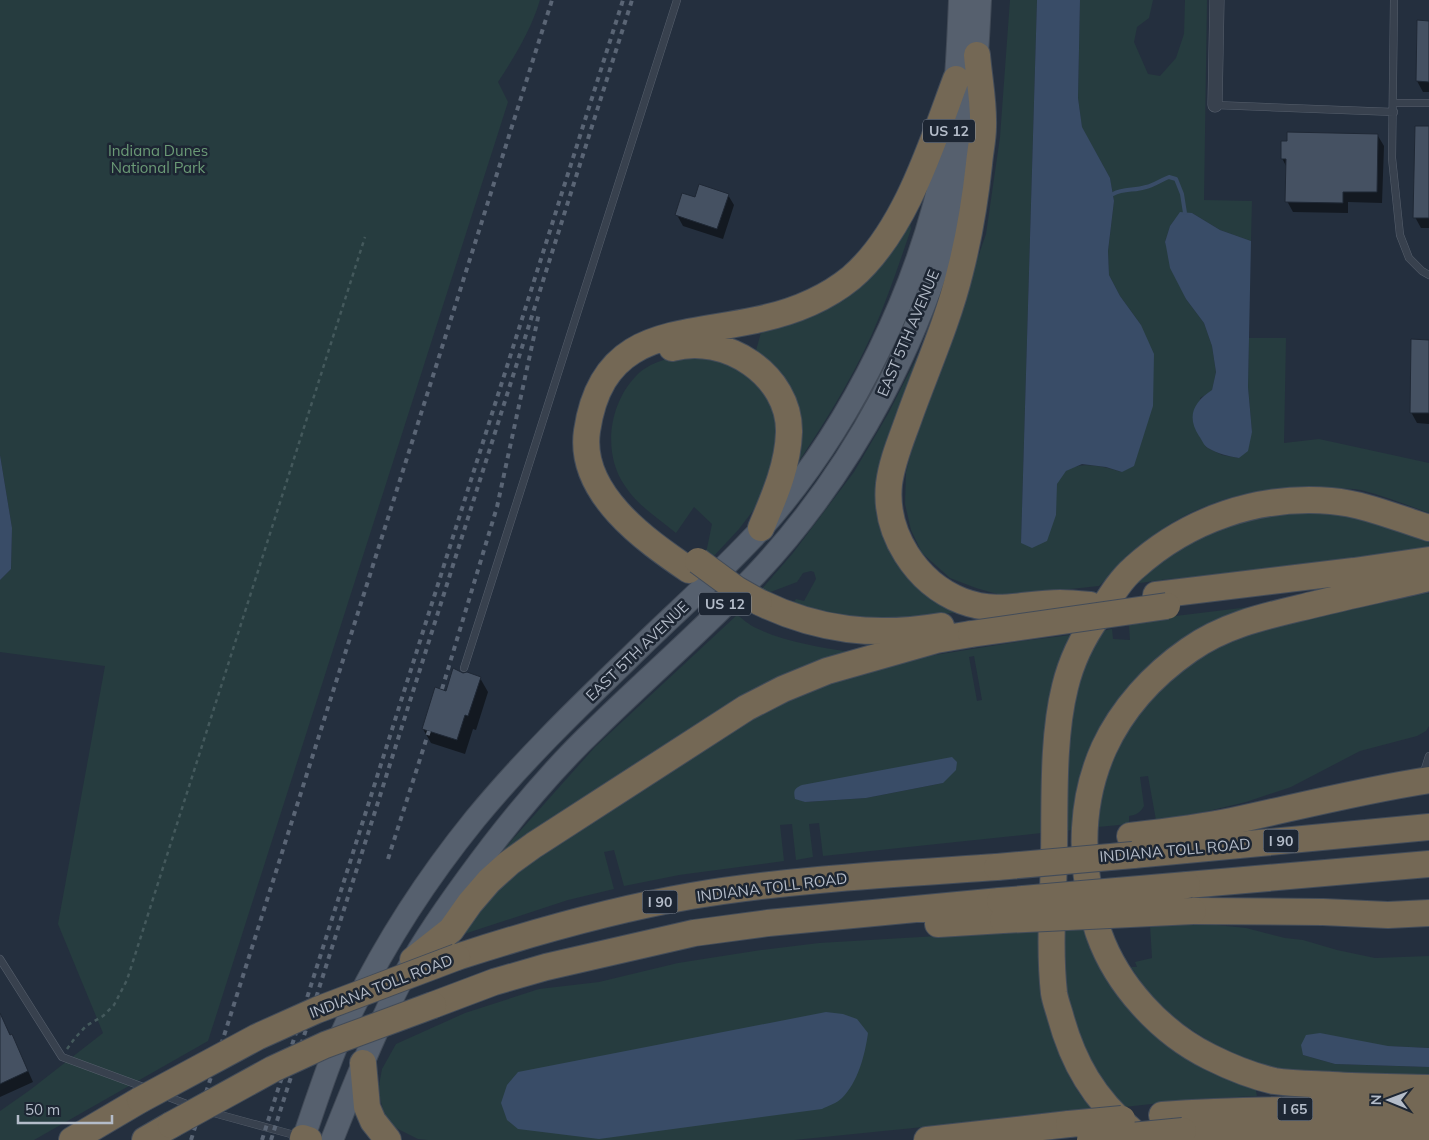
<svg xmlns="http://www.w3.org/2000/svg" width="1429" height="1140" viewBox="0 0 1429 1140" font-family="Mulish,sans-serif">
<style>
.green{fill:#263c3f;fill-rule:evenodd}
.water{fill:#394c67}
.shadow{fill:#0007}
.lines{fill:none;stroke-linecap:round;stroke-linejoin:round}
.stream{stroke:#394c67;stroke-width:4}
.building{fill:#455162;stroke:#1f2835}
.lane-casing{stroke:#565f6c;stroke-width:8}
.street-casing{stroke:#565f6c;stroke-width:15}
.primary-casing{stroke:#414a57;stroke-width:24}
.highway-casing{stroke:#434c59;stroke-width:28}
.path{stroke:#44595c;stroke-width:2.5;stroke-dasharray:4 4;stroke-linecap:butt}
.lane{stroke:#38414e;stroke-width:7}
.street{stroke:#38414e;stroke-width:14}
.primary{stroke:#56606e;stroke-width:22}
.highway{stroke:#746855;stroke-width:26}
.rail{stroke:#5a6575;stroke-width:4;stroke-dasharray:5 5;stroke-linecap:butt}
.highway-bridge-casing{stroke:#434c59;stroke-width:28;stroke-linecap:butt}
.highway-bridge{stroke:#746855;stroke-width:26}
.labels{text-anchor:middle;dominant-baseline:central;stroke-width:5;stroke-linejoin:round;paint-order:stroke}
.shield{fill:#1d2633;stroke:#878f9c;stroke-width:1}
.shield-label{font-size:14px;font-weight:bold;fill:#b4bcc9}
.park-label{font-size:15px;fill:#6b9a76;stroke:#1d2633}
.street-label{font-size:15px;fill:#b4bcc9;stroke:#1d2633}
</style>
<rect width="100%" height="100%" fill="#242f3e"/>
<path class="green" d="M0,0H540C531,30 515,56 498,82L508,102L208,1041L34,1140H0V1111L30,1090L103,1033L58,924L105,666L0,652V580L11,569L12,528L0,455Z
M1010,0H1037L1021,543L1056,515C1056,506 1054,492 1057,484C1066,456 1102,466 1122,472L1141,325L1120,296L1109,275L1108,251L1114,201L1110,178L1082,128L1078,98L1080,0H1153L1149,18L1137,27L1134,42L1148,74L1160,76L1176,58L1184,34L1185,0H1207L1204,200L1252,201L1251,241L1220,230L1192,213H1180L1170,226L1165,242L1186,299L1204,323L1212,346L1216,372L1212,391L1200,398L1206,447L1222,455L1239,458L1252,432L1248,387L1249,338H1286L1284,443L1319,439L1429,463V513C1407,505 1384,496 1361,490C1352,488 1343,489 1334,488C1273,483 1209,496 1158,532C1136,548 1118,567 1099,586L1004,596L976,588L950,578L922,553L911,530L905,504L906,472L914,442L986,234L1000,137Z
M910,223L911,229C899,264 887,300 872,334C851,381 822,427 793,470L755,354L762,329Z
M945,288V304L890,532L968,611L886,621L820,613L790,601L794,602L796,599L804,601L816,579L814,572L811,571L803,573L797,582L768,593L760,591L793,553L854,472L888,414L918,355Z
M692,353L732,363L765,388L781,429L765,495L739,529L712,558L706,553L712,524L694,507L676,533C659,519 637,505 625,486C602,453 609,404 636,376C650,361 673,357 692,353Z
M1327,507L1429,536V548L1220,577L1168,579L1126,585L1151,562L1229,520Z
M1428,593L1429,594V726L1426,731L1417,736L1360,751L1291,787L1246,802L1204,812L1156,820L1148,776L1140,777L1144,806C1140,813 1136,815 1129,816V824L1098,827L1101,802L1107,773L1120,743L1138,714L1164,684L1225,639L1266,627Z
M1283,603L1144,679L1074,830L1063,831L1072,690L1097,632L1112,629L1113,639L1130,640L1129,625L1159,618Z
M737,615C743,619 749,625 756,628C785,642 819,647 850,652L504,856V849L595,747Z
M1071,635L1048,702L1042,833L823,856L819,823L809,824L813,857L796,860L792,824L780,825L784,861L679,875L624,886L614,850L604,852L614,889L568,900L461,935L476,911L517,872L754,716L855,672L916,658L1022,641ZM974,656L982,700L977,701L969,657ZM943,783L866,798L805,802L795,798Z
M1207,924L1246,928L1285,938L1303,940L1337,950L1375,958L1429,956V1048L1388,1046L1303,1055L1335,1064L1429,1067V1075L1310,1072L1267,1067L1242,1058L1210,1042L1180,1022L1151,997L1131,967H1137L1135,962L1152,958L1150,925Z
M1088,928L1104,961L1254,1082L1257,1096L1197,1099L1115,1108L1070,1026L1060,929Z
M1038,930C1039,978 1050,1044 1074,1085C1079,1094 1086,1102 1092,1110L794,1140H428L418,1139L392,1126L384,1113L380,1098L379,1085L382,1069L396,1044L465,1013L539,989L599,982L678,963L761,950L819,943Z"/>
<path class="water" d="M1037,0H1080L1078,98L1082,127L1110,178L1114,201L1108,251L1109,275L1120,296L1141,325L1154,354L1153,406L1134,466L1122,472L1106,467L1082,464L1066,471L1057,484L1056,515L1047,541L1032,548L1021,543Z
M1180,212L1192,213L1220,230L1251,241L1248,387L1252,432L1248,451L1239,458C1228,456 1218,454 1208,448C1204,446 1202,440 1199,436C1186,416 1194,402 1212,390L1216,372L1212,346L1204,323L1186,299L1170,268L1166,246L1165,242L1170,226Z
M0,455L12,528L11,569L0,580Z
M952,757L957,762L956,770L943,783L866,798L805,802L795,799C793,790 795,788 802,785Z
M826,1012L843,1014L857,1019L868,1033C865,1055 858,1082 842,1098C837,1103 828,1106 822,1109L599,1139L518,1129L507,1120L501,1103L507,1085L518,1072Z
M1320,1033L1388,1046L1429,1048V1067L1335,1064L1303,1055L1301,1045L1306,1035Z"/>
<path class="shadow" d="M1429,22V92H1423L1417,81Z
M1429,127V228H1421L1415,217Z
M1378,136L1384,146L1382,203L1348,202V213L1293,212L1287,201V168L1282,158Z
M728,195L734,205L723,239L683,226L677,215L696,199Z
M1429,341V424L1417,423L1411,412Z
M463,674L480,678L488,692L476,730L473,729L465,754L431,743L423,729L446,692Z
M3,1022L17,1046L33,1082L0,1097V1023Z"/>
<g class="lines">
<path class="stream" d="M1113,194C1124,188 1134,191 1146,187C1154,185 1161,180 1169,177L1176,179L1182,194L1185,213"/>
</g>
<path class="building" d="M1417,20L1429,21V82L1416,81Z
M1415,126H1429V218H1413Z
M1287,132L1378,134L1377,192H1343V203L1285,202L1286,159H1281V141H1287Z
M699,184L729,194L717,229L675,215L682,193L695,197Z
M1411,339L1429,340V413H1410Z
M453,668L463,673L467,672L481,677L468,716L465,715L457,740L422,729L435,687L446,691Z
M0,1013L10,1035L12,1034L28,1071L0,1084Z"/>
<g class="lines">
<defs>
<path id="lane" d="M1394,0L1392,158L1400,235L1409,258L1422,271L1429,275
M1393,103H1429
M1215,105L1394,112
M464,668L677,0
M1423,775L1429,756
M0,959L62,1057L146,1088
M163,1095L192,1106
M210,1112L298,1136"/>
<path id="street" d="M1215,105L1217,0"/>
<path id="primary" d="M303,1140C318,1096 333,1049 354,1007C387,940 428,877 475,819C521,763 573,712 625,662C670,617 718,576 761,529C852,427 922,283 947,149C956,100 958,49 960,0
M332,1140C356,1080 380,1018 412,961C436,920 464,882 493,844C524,804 559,763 596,728C649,676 706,627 757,573C855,468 925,335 958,195C973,131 977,65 980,0"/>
<path id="highway" d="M977,55C979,79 984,103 983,127C983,139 980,152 979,164C975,201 969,237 960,272C948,321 927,368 910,415C902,438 892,460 889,484C884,533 916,583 962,601C999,615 1024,603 1060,603C1070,603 1080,604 1090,605
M672,348C725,333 790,375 789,432C788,466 774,497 761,528
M689,570C645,540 578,493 587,431C602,329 676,337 756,320C790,313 824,300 851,278C905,232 932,143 956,79
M1429,578C1391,587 1353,595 1316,604C1271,615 1227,623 1189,650C1153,675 1122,709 1104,748C1081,799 1080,856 1093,910C1095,918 1096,926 1099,934C1117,985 1161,1033 1210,1057C1230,1067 1252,1076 1274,1081C1293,1084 1313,1084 1332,1085C1364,1087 1397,1087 1429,1088
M1156,595L1354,571L1429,560
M759,602C819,631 875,637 941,626
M1130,836C1164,832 1198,828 1232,821C1297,807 1363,790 1429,780
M1133,855L1429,827
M1187,885L1429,864
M1193,911L1323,912L1388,915L1429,913
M938,924L1003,920
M457,957C534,932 611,910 691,896C792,879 895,874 997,867
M413,960L451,930L470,903L489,881L509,863L534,845L746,708L783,689L827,671L936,640L971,634
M433,1005L494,982L546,967L694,933L768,923L1000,901
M363,1063L367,1107L373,1121L388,1140
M1162,1115C1251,1108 1340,1109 1429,1112
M1132,1131C1094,1099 1073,1063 1060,1015C1058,1008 1055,1000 1054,993C1049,948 1053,903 1054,858C1055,804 1052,739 1065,687C1071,662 1083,637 1098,616C1109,599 1119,581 1134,568C1188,519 1259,495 1331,501C1365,504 1397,518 1429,528
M1183,1131L1262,1127L1429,1130
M303,1138L309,1140
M72,1140L140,1100
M145,1140L171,1125
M927,1140L1069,1124"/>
</defs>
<use href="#lane" class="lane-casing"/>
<use href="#street" class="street-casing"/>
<use href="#primary" class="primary-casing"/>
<use href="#highway" class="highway-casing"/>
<path class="path" d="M67,1049L75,1038L86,1026L103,1016L114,1005L127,980L365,237"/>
<use href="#lane" class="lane"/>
<use href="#street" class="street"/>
<use href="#primary" class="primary"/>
<use href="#highway" class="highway"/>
<path class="rail" d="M442,689L497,507L539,313
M388,859L429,731
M191,1140L552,0
M262,1140L623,0
M271,1140L632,0"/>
<defs>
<path id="highway-bridge" d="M698,561L736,589L759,602
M971,634L1167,606
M997,867L1133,855
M1000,901L1187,885
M1003,920L1193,911
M140,1100L257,1037L317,1010L457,957
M1069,1124L1122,1119
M171,1125L273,1069L325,1045L433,1005
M1090,1140L1183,1131"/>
</defs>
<use href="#highway-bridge" class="highway-bridge-casing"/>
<use href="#highway-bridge" class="highway-bridge"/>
</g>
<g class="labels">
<g class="shield">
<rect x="923" y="119.5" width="52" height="23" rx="4"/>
<rect x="699" y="592.5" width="52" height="23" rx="4"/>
<rect x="1263.5" y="829.5" width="35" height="23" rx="4"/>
<rect x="642.5" y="890.5" width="35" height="23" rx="4"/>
<rect x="1277.5" y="1097.5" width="35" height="23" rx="4"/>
</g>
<g class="shield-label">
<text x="949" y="131">US 12</text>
<text x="725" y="604">US 12</text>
<text x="1281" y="841">I 90</text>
<text x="660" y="902">I 90</text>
<text x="1295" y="1109">I 65</text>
</g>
<g class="park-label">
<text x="158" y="150">Indiana Dunes<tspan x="158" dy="17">National Park</tspan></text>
</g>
<g class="street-label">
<text transform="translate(908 333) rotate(-67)">EAST 5TH AVENUE</text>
<text transform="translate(637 651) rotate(-44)">EAST 5TH AVENUE</text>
<text transform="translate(1175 850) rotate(-5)">INDIANA TOLL ROAD</text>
<text transform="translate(772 887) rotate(-7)">INDIANA TOLL ROAD</text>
<text transform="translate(381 986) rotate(-21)">INDIANA TOLL ROAD</text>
</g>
</g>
<g transform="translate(1389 1100) rotate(271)" stroke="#1d2633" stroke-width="4" paint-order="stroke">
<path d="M0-4L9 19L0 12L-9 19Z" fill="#b4bcc9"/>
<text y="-8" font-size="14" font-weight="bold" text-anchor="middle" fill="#b4bcc9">N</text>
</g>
<path d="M18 1115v8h94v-8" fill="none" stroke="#b4bcc9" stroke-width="2.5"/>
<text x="25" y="1115" font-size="15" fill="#b4bcc9" stroke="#1d2633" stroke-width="4" paint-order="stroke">50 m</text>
</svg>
